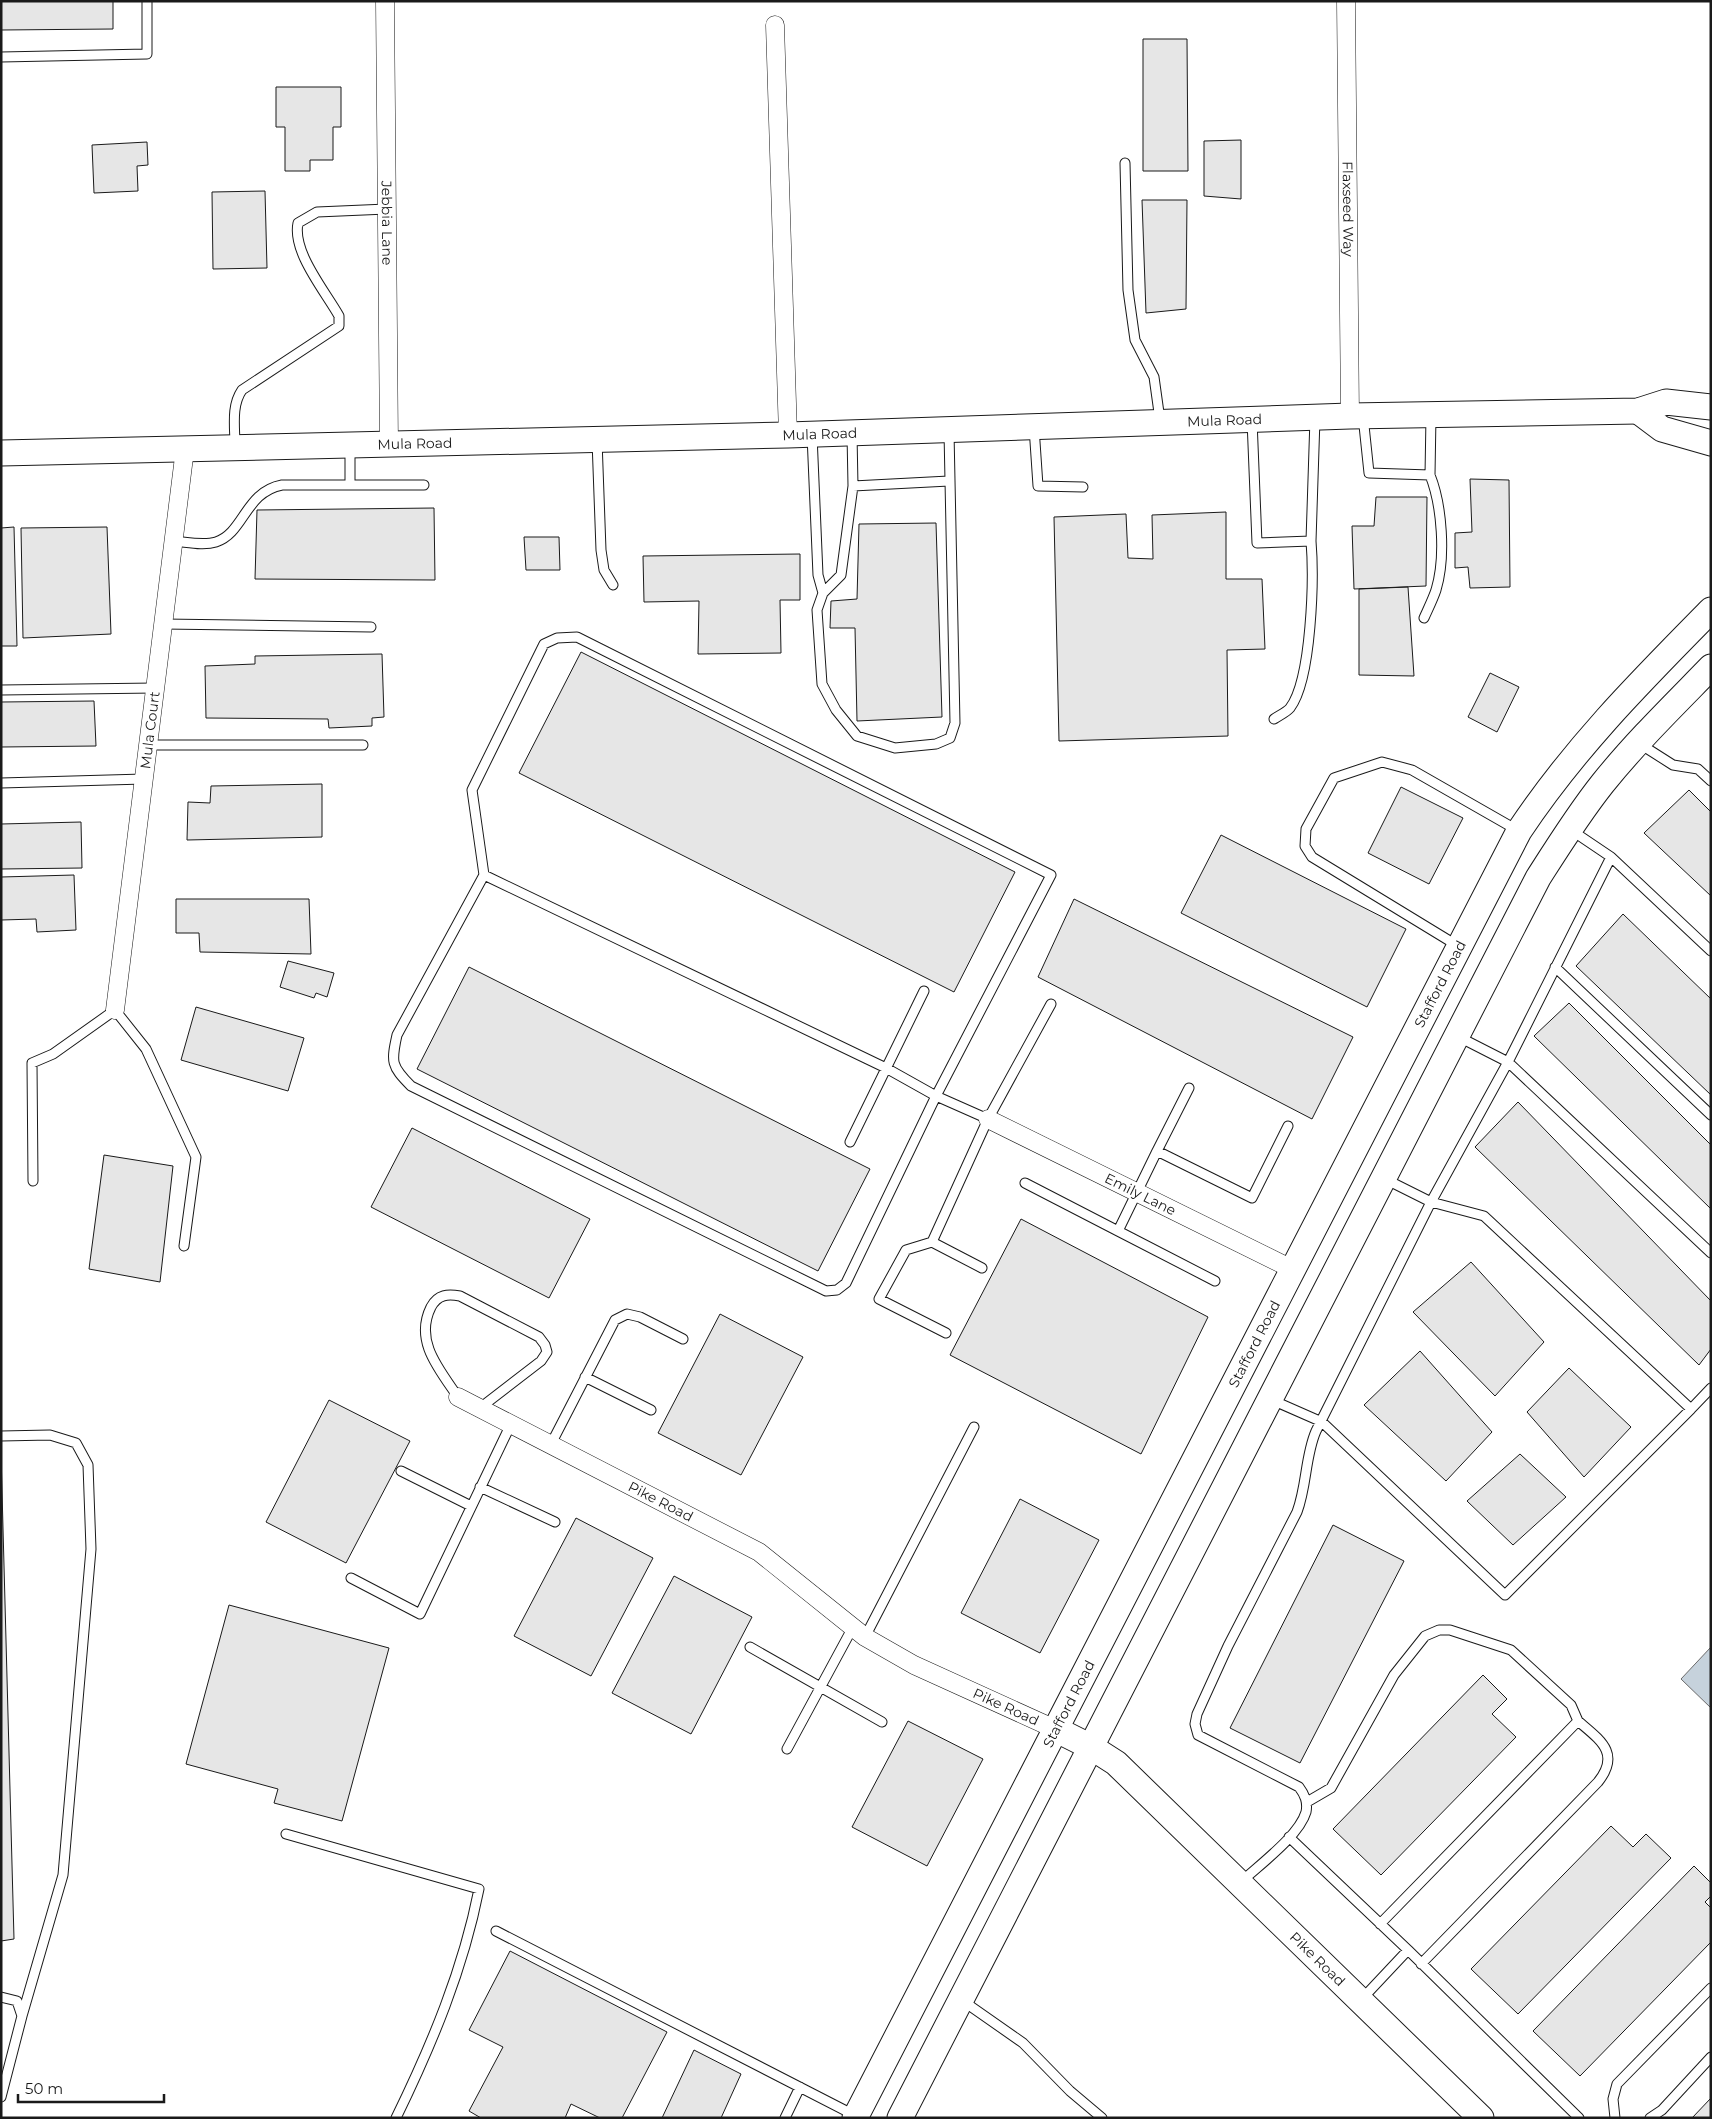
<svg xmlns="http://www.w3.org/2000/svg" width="1712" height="2119" viewBox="0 0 1712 2119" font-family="Montserrat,sans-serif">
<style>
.water{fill:#c6d2dc;stroke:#6a6a6a}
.building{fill:#e6e6e6;stroke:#1a1a1a}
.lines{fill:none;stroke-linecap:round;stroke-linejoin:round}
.lane-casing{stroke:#1a1a1a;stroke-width:11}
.street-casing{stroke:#1a1a1a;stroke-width:19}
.secondary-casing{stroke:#1a1a1a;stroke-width:27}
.lane{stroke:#fff;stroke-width:9}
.street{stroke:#fff;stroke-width:18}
.secondary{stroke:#fff;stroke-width:25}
.labels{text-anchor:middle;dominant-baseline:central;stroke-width:4;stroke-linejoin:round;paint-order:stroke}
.street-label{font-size:14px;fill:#1a1a1a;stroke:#fff}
</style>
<rect width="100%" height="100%" fill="#fff"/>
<path class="water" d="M1711,1647V1708L1681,1679Z"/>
<path class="building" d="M1,1H113V29L1,30Z
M1143,39H1187L1188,171H1143Z
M276,87H341V127H333V160H310V171H285V127H276Z
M1241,140V199L1204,196V141Z
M147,142L148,165L137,166L138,191L94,193L92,145Z
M265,191L267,268L213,269L212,192Z
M1142,200H1187L1186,309L1146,313Z
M1470,479L1509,480L1510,587L1470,588L1468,567L1455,568V533L1472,532Z
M1376,497H1427L1426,586L1354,589L1352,526H1374Z
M434,508L435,580L255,579L257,510Z
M1226,512V579H1262L1265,649L1227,650L1228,736L1059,741L1054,517L1126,514L1128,558L1153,559L1152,515Z
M936,523L942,717L857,721L855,628H830L831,601L857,599L859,524Z
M14,527L17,646H1V528Z
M107,527L111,634L23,638L21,528Z
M524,537H559L560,570H526Z
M800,554V600H780L781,653L698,654L699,601L644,602L643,556Z
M1408,587L1414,676L1359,675V589Z
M581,652L1015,872L954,992L519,773Z
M382,654L384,717L372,718V726L329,728L328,719L206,718L205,666L255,664V656Z
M1490,673L1519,687L1497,732L1468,717Z
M94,701L96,746L1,747V702Z
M322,784V837L187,840L188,802L210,803L211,786Z
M1401,787L1463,818L1429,884L1368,853Z
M1689,790L1711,812V896L1644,833Z
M81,822L82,868L1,869V824Z
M1221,835L1406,929L1367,1007L1181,913Z
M74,875L76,930L37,932L36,919L1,920V877Z
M176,899H309L311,954L200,952L199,933H176Z
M1074,899L1353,1037L1312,1119L1038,977Z
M1623,914L1711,999V1095L1576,966Z
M288,961L334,973L327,997L316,993L314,998L280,987Z
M469,967L870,1169L818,1271L417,1069Z
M1569,1003L1711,1145V1209L1534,1036Z
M196,1007L304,1038L288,1091L181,1060Z
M1518,1102L1711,1301V1349L1699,1365L1475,1147Z
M412,1128L590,1219L549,1298L371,1207Z
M104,1155L173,1166L160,1282L89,1269Z
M1021,1219L1208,1317L1141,1454L950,1355Z
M1471,1262L1544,1342L1495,1396L1413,1312Z
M720,1314L803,1357L741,1475L658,1433Z
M1420,1351L1492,1432L1446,1481L1364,1405Z
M1569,1368L1631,1427L1584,1477L1527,1412Z
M329,1400L410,1441L346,1563L266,1522Z
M1,1453L14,1939L1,1941Z
M1520,1454L1566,1497L1513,1545L1467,1501Z
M1020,1499L1099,1540L1040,1653L961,1613Z
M576,1518L653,1558L591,1676L514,1636Z
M1333,1525L1404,1561L1300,1763L1230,1728Z
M674,1576L752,1617L691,1734L612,1693Z
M229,1605L389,1648L342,1821L274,1803L278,1789L186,1764Z
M1483,1675L1507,1699L1492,1714L1516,1737L1381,1875L1333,1829Z
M908,1721L983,1759L927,1866L852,1827Z
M1611,1826L1633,1847L1646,1834L1671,1858L1518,2014L1471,1969Z
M1694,1866L1711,1883V1896L1705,1902L1711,1908V1942L1580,2076L1533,2031Z
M510,1951L667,2032L622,2118H600L571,2104L565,2118H481L469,2111L503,2047L469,2030Z
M694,2050L741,2074L721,2118H662Z
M1711,2098V2118H1692Z"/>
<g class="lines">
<defs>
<path id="lane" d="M1,57L147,54V1
M1125,163L1128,290L1135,340L1154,377L1160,420
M1363,416L1369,473L1430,475L1431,416
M1252,420L1257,543L1311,541L1315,418
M1034,427L1038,486L1083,487
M852,434L853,486L841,575L823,593L817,610L822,684L836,710L857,736L895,748L936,744L950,738L955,723L949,432
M812,435L818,575L823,593
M597,440L601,550L604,570L613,585
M235,446C235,427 231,406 242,390L339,326V316C325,291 292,252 298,223L317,212L387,209
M350,446V485
M853,486L949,481
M173,541C187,542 203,546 216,542C244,533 245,492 282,485H424
M1424,618C1428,609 1433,599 1436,590C1446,557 1442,505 1430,475
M163,624L371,627
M577,637L1051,875L936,1096L846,1283L837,1290L826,1291L411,1086C391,1066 391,1062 397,1035L484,875L472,790L544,644L557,638Z
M1,690L155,688
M1274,719C1278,716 1287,712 1290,708C1312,679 1314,577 1311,541
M1640,744L1673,765L1698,769L1711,781
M148,745H363
M1,783L144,779
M1571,830L1611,857L1508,1062L1711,1253
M1611,857L1711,951
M484,875L886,1068L936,1096L988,1119
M1458,946L1312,857L1305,846L1306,829L1334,778L1382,762L1412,770L1517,830
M1555,967L1711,1115
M850,1142L924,991
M1157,1151L1189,1088
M1385,1179L1431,1202L1484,1216L1691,1409L1711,1388
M33,1181L32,1063L53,1054L115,1010L146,1049L196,1157L184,1246
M1025,1183L1118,1231L1157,1151L1252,1198L1288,1126
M1118,1231L1215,1281
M932,1242L982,1268
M946,1333L879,1299L906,1250L932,1242L988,1119L1051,1004
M585,1377L651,1410
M458,1397C439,1369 414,1341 431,1307C438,1294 448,1294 460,1296L539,1337L545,1345L547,1352L541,1361L480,1408
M1272,1400L1322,1422L1505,1595L1691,1409
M1,1436L50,1435L76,1443L88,1465L91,1549L63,1875L22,2016
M551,1444L615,1320L627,1314L640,1317L683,1339
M401,1471L471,1506
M480,1487L555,1522
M351,1578L420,1614L511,1424
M865,1637L974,1427
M750,1647L882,1722
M787,1749L853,1627
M1307,1802L1331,1788L1394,1675L1425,1636L1439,1630H1450L1511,1650L1571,1705L1578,1721
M286,1834L479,1889C463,1970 432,2044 396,2118
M1289,1837L1408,1950L1361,2000
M1240,1883C1259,1865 1299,1836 1306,1812C1308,1802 1305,1795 1299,1787L1198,1735L1195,1724L1197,1714L1228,1646L1297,1512C1307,1486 1305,1456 1316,1431L1431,1202L1508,1062L1457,1036
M1380,1924L1578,1721C1600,1740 1621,1753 1598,1782L1421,1964
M496,1931L854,2115
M1408,1950L1579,2118
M1,1997L17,2001L22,2016L1,2097
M963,2001L1023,2043L1070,2091L1102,2118
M785,2118L800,2087
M1615,2118L1613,2099L1617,2084L1711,1988
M1650,2118L1662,2110L1711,2057"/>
<g id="street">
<path id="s1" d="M385,1L389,445"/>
<path id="s2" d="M1346,1L1350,416"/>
<path d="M775,25L788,435"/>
<path id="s3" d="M115,1010L185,449"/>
<path id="s4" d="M988,1119L1292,1269"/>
<path id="s5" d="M458,1397L759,1552L865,1637L914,1665L1055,1729"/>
</g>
<g id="secondary">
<path d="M1638,411L1662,429L1711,443"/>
<path id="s6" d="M1,453L788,435L1350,416L1638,411L1666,402L1711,407"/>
<path id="s7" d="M1055,1729L1091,1747L1116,1763L1481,2118"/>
<path id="s8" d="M855,2118L1519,831C1575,747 1640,682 1711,610"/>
<path d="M900,2118L1538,878C1559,845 1579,813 1603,783C1636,742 1674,705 1711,667"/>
</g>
</defs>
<use href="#lane" class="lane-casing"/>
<use href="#street" class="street-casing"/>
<use href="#secondary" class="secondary-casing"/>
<use href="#lane" class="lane"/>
<use href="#street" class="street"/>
<use href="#secondary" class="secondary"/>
</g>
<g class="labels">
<g class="street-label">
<text stroke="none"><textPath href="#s2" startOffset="208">Flaxseed Way</textPath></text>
<text stroke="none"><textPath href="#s1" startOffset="222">Jebbia Lane</textPath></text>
<text stroke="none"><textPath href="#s6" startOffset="1224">Mula Road</textPath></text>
<text stroke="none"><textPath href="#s6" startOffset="819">Mula Road</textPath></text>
<text stroke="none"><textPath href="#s6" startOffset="414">Mula Road</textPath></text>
<text stroke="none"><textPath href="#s3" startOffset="282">Mula Court</textPath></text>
<text stroke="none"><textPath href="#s8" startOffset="1276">Stafford Road</textPath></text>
<text stroke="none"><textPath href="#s4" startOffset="170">Emily Lane</textPath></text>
<text stroke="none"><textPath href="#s8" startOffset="871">Stafford Road</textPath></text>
<text stroke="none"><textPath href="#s5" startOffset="228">Pike Road</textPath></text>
<text stroke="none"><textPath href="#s8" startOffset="466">Stafford Road</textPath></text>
<text stroke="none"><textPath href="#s5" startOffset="632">Pike Road</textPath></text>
<text stroke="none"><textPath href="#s7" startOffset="351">Pike Road</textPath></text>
</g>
</g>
<rect width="1712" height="2119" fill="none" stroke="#1a1a1a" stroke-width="5"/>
<path d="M18 2094v8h146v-8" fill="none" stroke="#1a1a1a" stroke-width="2.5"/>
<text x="25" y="2094" font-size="15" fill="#1a1a1a" stroke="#ffffff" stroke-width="4" paint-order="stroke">50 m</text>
</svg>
